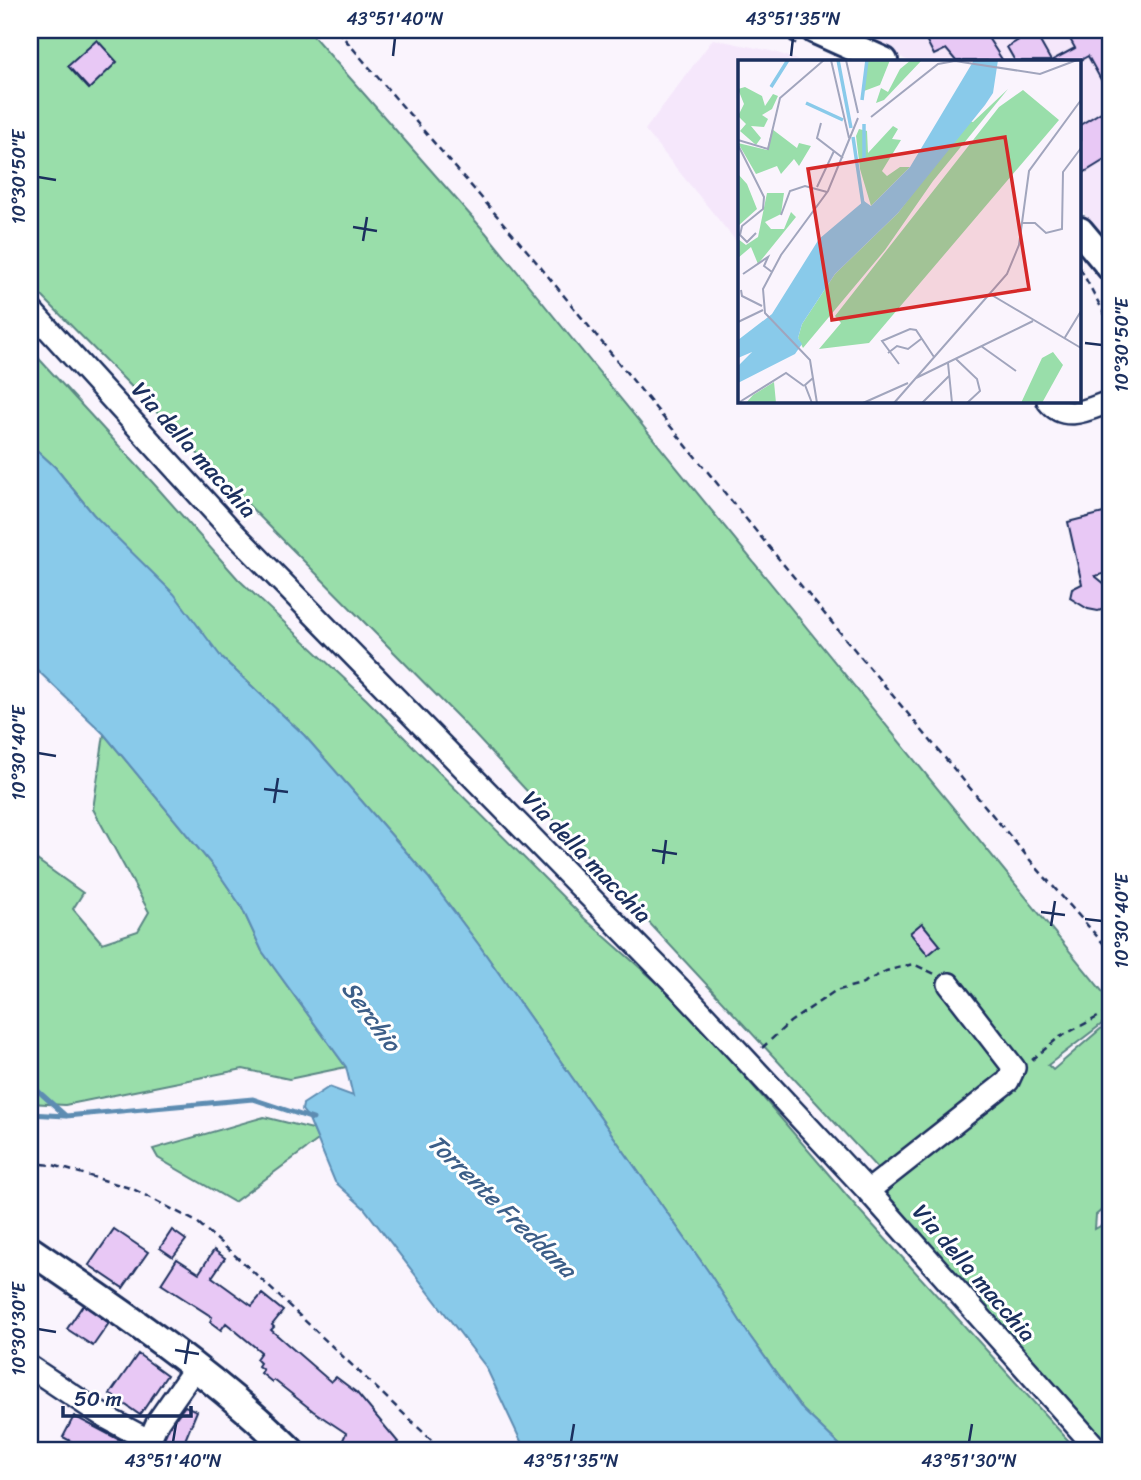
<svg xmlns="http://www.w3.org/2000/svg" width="1141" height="1480" viewBox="0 0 1141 1480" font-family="Sriracha,sans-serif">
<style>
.built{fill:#f5e7fb}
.green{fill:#99deaa;stroke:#5a8684;stroke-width:2}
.water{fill:#89caea;stroke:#5d8cb2;stroke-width:2}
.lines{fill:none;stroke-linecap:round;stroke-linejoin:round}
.stream{stroke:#5d8cb2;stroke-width:5}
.building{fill:#e8c8f5;stroke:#1b2f5e;stroke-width:2}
.minor-casing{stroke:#1b2f5e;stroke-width:26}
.major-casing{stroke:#1b2f5e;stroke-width:32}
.path{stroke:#1b2f5e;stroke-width:2.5;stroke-dasharray:7 5;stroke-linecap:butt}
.minor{stroke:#fff;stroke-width:21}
.major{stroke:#fff;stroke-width:26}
.ticks{fill:none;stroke:#1b2f5e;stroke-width:2.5}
.labels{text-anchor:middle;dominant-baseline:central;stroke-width:6;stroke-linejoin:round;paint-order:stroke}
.street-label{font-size:23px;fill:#1b2f5e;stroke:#fff}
.water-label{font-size:24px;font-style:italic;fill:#3c5e88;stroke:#fff}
.inset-river{fill:none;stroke:#89caea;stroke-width:3.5}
.inset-road{fill:none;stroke:#a1a5bd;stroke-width:2}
.view{fill:#d62828;fill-opacity:0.15;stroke:#d62828;stroke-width:3.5}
.inset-edge{fill:none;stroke:#1b2f5e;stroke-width:3.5}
.neatline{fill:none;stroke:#1b2f5e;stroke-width:2.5}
.ticks-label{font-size:18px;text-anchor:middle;fill:#1b2f5e}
</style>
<rect width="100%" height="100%" fill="#faf4fd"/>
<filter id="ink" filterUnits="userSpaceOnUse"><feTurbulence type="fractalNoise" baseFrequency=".0143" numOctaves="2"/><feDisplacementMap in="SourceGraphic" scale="14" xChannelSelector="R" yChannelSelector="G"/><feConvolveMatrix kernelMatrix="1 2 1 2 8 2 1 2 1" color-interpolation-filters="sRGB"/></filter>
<g filter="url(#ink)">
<path class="built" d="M854,30H1111V246L1080,208V61H908Z
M713,39L775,52L799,61H740V246L645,130Z"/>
<path class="green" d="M30,30H308L486,233L1111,1002V1017L1048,1065L1053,1070L1111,1020V1202L1096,1215L1095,1229L1111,1220V1450H1105L885,1200L890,1182L461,720L30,284Z
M30,349L154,484L238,579L366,699L585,919L689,1011L861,1212L1077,1450H845L803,1410L749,1335L708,1271L479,945L428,877L304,735L222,658L93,514L55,467L30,444Z
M104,734L217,871L241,906L262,951L346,1067L289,1079L243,1069L65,1105L30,1103V855L83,893L73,909L102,943L138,931L149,912L93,809Z
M264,1117L313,1129L318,1140L234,1202L158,1158L153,1149Z"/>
<path class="water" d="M30,444L55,467L93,514L174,594L222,658L304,735L428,877L479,945L708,1271L749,1335L803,1410L845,1450H525L486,1367L364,1208L335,1182L309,1119L302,1110L303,1104L329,1087L353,1096L346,1067L262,951L241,906L217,871L104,734L30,663Z"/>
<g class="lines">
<path class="stream" d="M37,1090L66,1116
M30,1114L66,1116L253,1099L313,1119"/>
</g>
<path class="building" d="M921,30H983L1003,61H956L946,49L934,55Z
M1065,30H1111V98L1088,56L1079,61H1015L1007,47L1034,31L1051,61L1075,48Z
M97,40L117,62L89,89L68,66Z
M1111,106V156L1080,175V125Z
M1111,511V572L1095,576L1111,589V607L1098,611L1088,609L1070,598L1072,589L1082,584L1068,522Z
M922,923L940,945L928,955L910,933Z
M114,1229L148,1252L123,1288L89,1265Z
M172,1230L186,1240L173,1257L160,1248Z
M214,1250L225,1258L212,1277L252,1306L262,1294L283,1311L272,1325L274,1327L271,1330L331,1382L336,1377L357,1393L398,1442L390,1450H353L343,1440L346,1433L313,1411L274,1380L272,1382L261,1373L263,1370L258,1366L260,1363L256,1359L261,1352L226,1323L221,1330L210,1322L212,1317L161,1284L177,1259L199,1273Z
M83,1305L109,1323L93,1346L67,1329Z
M138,1354L167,1375L140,1415L110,1394Z
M185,1406L197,1411L181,1450H159L169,1427Z
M74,1416L133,1447L132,1450H72L76,1444L63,1437Z"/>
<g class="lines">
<defs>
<path id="minor" d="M30,309L232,531L679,988L868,1191L1098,1450
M1048,401C1065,423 1089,409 1111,401
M868,1191L1008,1081L1014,1068L949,984
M30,1367L105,1417L148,1440
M145,1450L158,1421L195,1368"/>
<path id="major" d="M815,30L884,61
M1080,231L1111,268
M30,1250C120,1311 213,1374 290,1450"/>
</defs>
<use href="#minor" class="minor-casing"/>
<use href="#major" class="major-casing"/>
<path class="path" d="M337,30L529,253L778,558L1035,866L1111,952
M743,30L784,38L800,45
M1080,268L1111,326
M762,1048L790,1022L835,991L861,984L886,971L913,964L935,974
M1032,1060L1058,1038L1111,1010
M30,1163L53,1165L133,1189L197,1222L247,1266L442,1450"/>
<use href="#minor" class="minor"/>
<use href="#major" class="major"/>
</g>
</g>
<path class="ticks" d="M393,56L395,38M791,56L793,38M38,177L56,180M353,227L377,231M363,241L367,217M1085,343L1102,345M38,753L56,756M264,789L288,792M274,803L278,778M652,850L677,854M663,864L666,840M1041,912L1065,915M1085,919L1102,921M1051,926L1055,901M38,1329L56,1332M175,1350L199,1354M185,1364L189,1340M173,1442L176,1424M571,1442L574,1424M969,1442L972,1424"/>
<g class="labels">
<g class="street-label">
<text transform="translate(194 450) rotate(48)">Via della macchia</text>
<text transform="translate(587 857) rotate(46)">Via della macchia</text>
<text transform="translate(974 1273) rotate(49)">Via della macchia</text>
</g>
<g class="water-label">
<text transform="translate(371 1016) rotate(54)">Serchio</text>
<text transform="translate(502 1206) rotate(44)">Torrente Freddana</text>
</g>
</g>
<g transform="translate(738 60)">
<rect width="343" height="343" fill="#faf4fd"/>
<path d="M130,0H152L142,25L126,31ZM173,0H184L146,40L138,43L143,28L150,32L162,9ZM7,27L24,36L27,46L35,34L40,36L34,49L24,55L30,59L26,67L13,66L23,78L18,85L2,71L8,64L0,56L6,44L0,29ZM270,29L195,121L147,190L65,288L60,278L64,264L97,214L160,153L230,61L235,62ZM285,30L321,60L131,283L81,289L103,263L97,256L261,47ZM155,66L160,69L154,79L163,80L144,111L149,116L162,107H172L133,146L122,109L118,76L121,69L129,71L130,93ZM34,69L59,88L61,83L73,86L61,106L56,99L43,114L39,106L18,114L0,83L29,90ZM0,114L9,124L19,149L0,166ZM29,133H46L43,154L27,162L33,169H46L53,152L58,157L20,204L13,187L0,198V169V179L8,185L20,177ZM315,292L325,305L304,343H283L304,298ZM36,322L38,343H8L15,335Z" fill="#99deaa"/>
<path d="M236,0H260L255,33L247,45L160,153L97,214L64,264L60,278L64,284L57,294L0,323V306L14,292L0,298V280L34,254L81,179L126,141L133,146L172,107Z" fill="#89caea"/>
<path class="inset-river" d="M100,0L113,68M33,27L50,0M124,40L129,0M68,43L105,60M115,77L125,144M126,101V64"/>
<path class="inset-road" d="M93,0L111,78M108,0L120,53M133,57L200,4L217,1L302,14L339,0M83,63L79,78L105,98M0,80L30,89L42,38L86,0M0,85L26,137L25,149L4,166L2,175L9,182L18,173M79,127L96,91M43,155L52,131L67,126L89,132M284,163H297L308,173L324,169L325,112L343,88M5,214L30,197L26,206L34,212M3,230L4,236L24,246M252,234L343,288M0,262L25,250M326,279L343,251M243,286L278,311M150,293L159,286L170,289L183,279M218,299L239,319L242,331L229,343M210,303L214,343M161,304L144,281L172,269L178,270L196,297M178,318L295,261M0,343L48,313L66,326M74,343L67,325L75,318M79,343L72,300L27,253L25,229L43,195L90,131L120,58M125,343L170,323M156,343L269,214L281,185L291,111L343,40M184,343L211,316"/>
<path class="view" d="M267,77L291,229L94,260L70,109Z"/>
<rect width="343" height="343" class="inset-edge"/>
</g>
<rect width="1141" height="1480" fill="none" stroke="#fff" stroke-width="77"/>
<path d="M63 1406v10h128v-10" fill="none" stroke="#1b2f5e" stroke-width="3.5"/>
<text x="74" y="1406" font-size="21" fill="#1b2f5e" stroke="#ffffff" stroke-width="5" paint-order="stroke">50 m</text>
<rect x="38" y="38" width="1064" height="1404" class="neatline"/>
<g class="ticks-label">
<text x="395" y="25">43°51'40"N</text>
<text x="793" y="25">43°51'35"N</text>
<text transform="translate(19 177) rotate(-90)" y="6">10°30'50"E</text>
<text transform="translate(1122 345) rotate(-90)" y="6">10°30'50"E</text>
<text transform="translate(19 753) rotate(-90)" y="6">10°30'40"E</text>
<text transform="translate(1122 921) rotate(-90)" y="6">10°30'40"E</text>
<text transform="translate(19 1329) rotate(-90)" y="6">10°30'30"E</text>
<text x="173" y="1467">43°51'40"N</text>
<text x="571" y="1467">43°51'35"N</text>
<text x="969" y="1467">43°51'30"N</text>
</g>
</svg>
